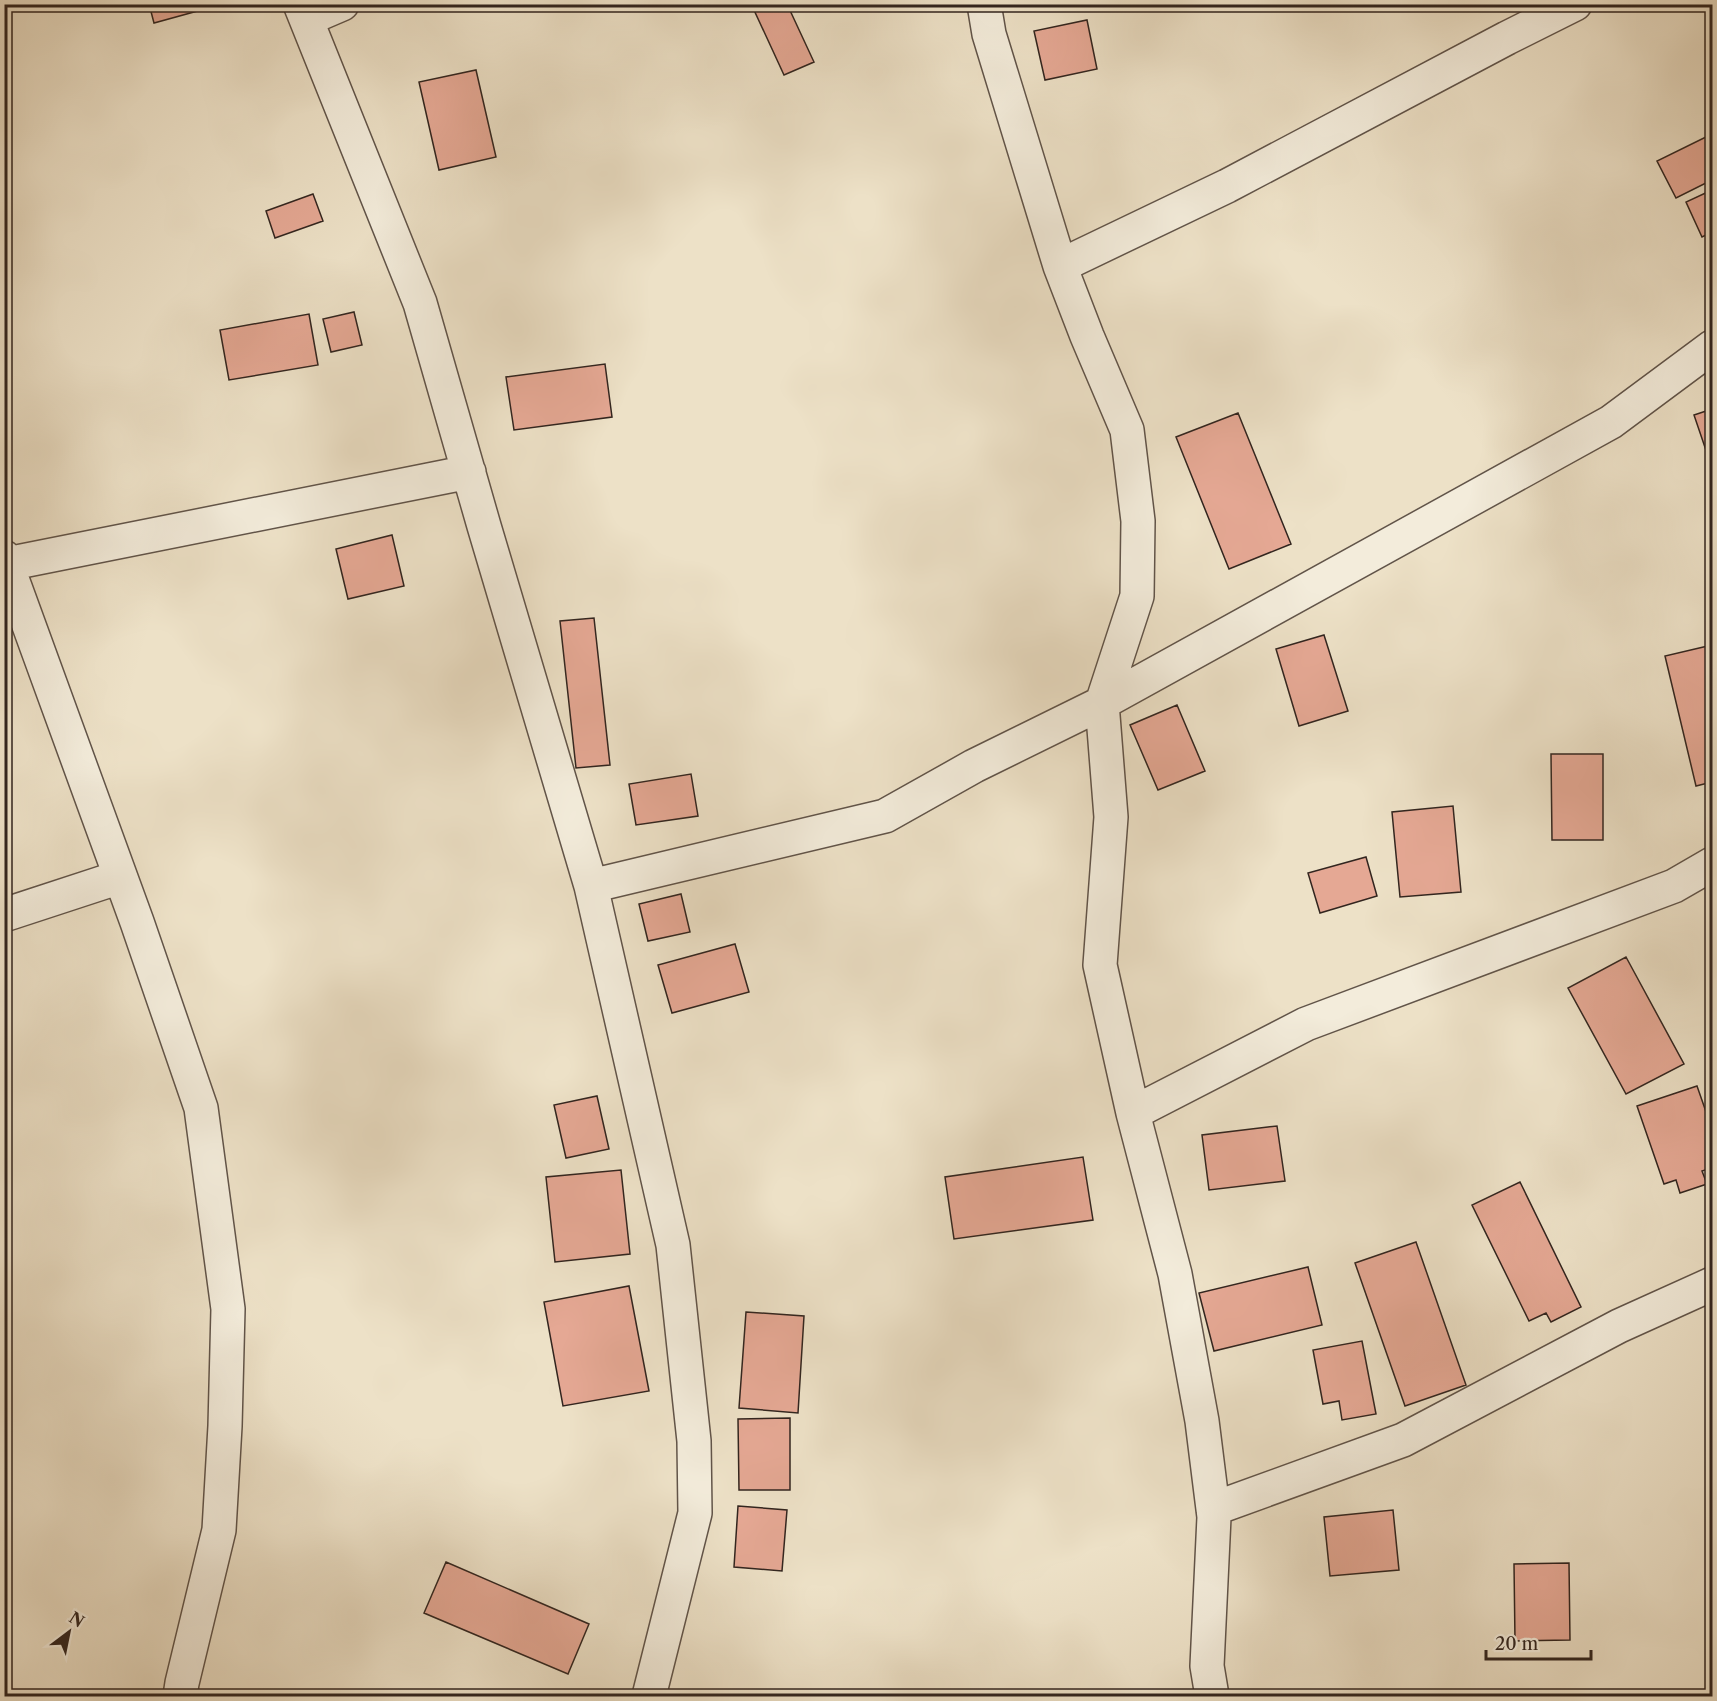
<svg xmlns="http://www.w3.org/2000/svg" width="1717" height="1701" viewBox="0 0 1717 1701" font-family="'Libre Caslon Text',serif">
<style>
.building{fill:#e5a894;stroke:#32251f;stroke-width:1.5}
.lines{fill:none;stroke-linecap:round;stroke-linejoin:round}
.minor-casing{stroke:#615449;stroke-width:36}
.minor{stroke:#f3ecdb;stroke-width:33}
</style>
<rect width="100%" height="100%" fill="#ede1c7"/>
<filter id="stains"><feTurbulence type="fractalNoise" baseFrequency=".00333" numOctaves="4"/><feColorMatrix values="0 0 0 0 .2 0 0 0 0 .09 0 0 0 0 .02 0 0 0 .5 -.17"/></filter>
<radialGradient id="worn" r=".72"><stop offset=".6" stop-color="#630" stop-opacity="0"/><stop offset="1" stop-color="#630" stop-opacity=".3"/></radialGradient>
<path class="building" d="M149,4H223L154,23Z
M767,4H787L814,62L784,75L754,10Z
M1087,20L1097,69L1045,80L1034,31Z
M476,70L496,157L439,170L419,82Z
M1712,134V180L1676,198L1657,161Z
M1712,190V232L1702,237L1686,202Z
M313,194L323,221L275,238L266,211Z
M354,312L362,345L331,352L323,319Z
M309,314L318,365L229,380L220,330Z
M605,364L612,417L514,430L506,377Z
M1712,409V468L1694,415Z
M1238,413L1291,544L1229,569L1176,437Z
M392,535L404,586L348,599L336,549Z
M594,618L610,765L576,768L560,621Z
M1324,635L1348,711L1299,726L1276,649Z
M1712,645V782L1696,786L1665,656Z
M1177,705L1205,771L1158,790L1130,725Z
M1551,754H1603V840H1552Z
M691,774L698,816L636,825L629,784Z
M1453,806L1461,892L1400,897L1392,812Z
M1366,857L1377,896L1320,913L1308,873Z
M681,894L690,932L648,941L639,904Z
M735,944L749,992L672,1013L658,965Z
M1626,957L1684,1064L1626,1094L1568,988Z
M1697,1086L1712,1129V1168L1702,1171L1707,1184L1680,1193L1676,1180L1664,1184L1637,1106Z
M597,1096L609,1149L566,1158L554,1105Z
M1277,1126L1285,1181L1209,1190L1202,1135Z
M1083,1157L1093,1220L954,1239L945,1177Z
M621,1170L630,1254L555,1262L546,1177Z
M1520,1182L1581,1307L1551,1322L1546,1313L1529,1321L1472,1205Z
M1416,1242L1466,1385L1405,1406L1355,1263Z
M1308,1267L1322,1325L1214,1351L1199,1293Z
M629,1286L649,1391L563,1406L544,1302Z
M746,1312L804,1316L798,1413L739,1408Z
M1362,1341L1376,1414L1342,1420L1339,1401L1323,1404L1313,1350Z
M790,1418V1490H739L738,1419Z
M738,1506L787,1510L782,1571L734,1567Z
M1393,1510L1399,1570L1330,1576L1324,1517Z
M446,1562L589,1624L568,1674L424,1613Z
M1569,1563L1570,1640L1515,1641L1514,1564Z"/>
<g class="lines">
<defs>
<path id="minor" d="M300,4L420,303L484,526L591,886L673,1245L694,1441L695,1513L649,1696
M984,4L989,34L1060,266L1087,336L1127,430L1138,521L1137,596L1102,703L1111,817L1100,965L1133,1113L1175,1274L1202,1421L1214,1517L1207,1666L1212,1696
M307,19L342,4
M1060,266L1227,186L1507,38L1575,4
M4,557L137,922L201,1108L228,1309L225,1426L219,1530L182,1683L180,1696
M7,564L469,472
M591,886L885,816L974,766L1102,703L1611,422L1712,347
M4,915L120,877
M1133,1113L1306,1024L1674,886L1712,864
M1213,1509L1403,1440L1619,1326L1712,1284"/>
</defs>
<use href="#minor" class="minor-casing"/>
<use href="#minor" class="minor"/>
</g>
<rect width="1717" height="1701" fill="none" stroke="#ede1c7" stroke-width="24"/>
<rect x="6" y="6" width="1705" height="1689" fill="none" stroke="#32251f" stroke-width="3"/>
<rect x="12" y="12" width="1693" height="1677" fill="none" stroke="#32251f" stroke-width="1.5"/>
<g transform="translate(69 1632) rotate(32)" stroke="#f3ecdb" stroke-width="4.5" paint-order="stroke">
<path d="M0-4.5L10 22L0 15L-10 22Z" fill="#32251f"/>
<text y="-9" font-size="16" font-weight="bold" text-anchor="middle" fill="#32251f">N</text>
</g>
<path d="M1486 1650v9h105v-9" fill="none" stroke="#32251f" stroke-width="3"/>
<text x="1495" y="1650" font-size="18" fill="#32251f" stroke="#f3ecdb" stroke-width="4.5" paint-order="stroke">20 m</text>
<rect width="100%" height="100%" filter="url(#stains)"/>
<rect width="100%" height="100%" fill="url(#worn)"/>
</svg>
